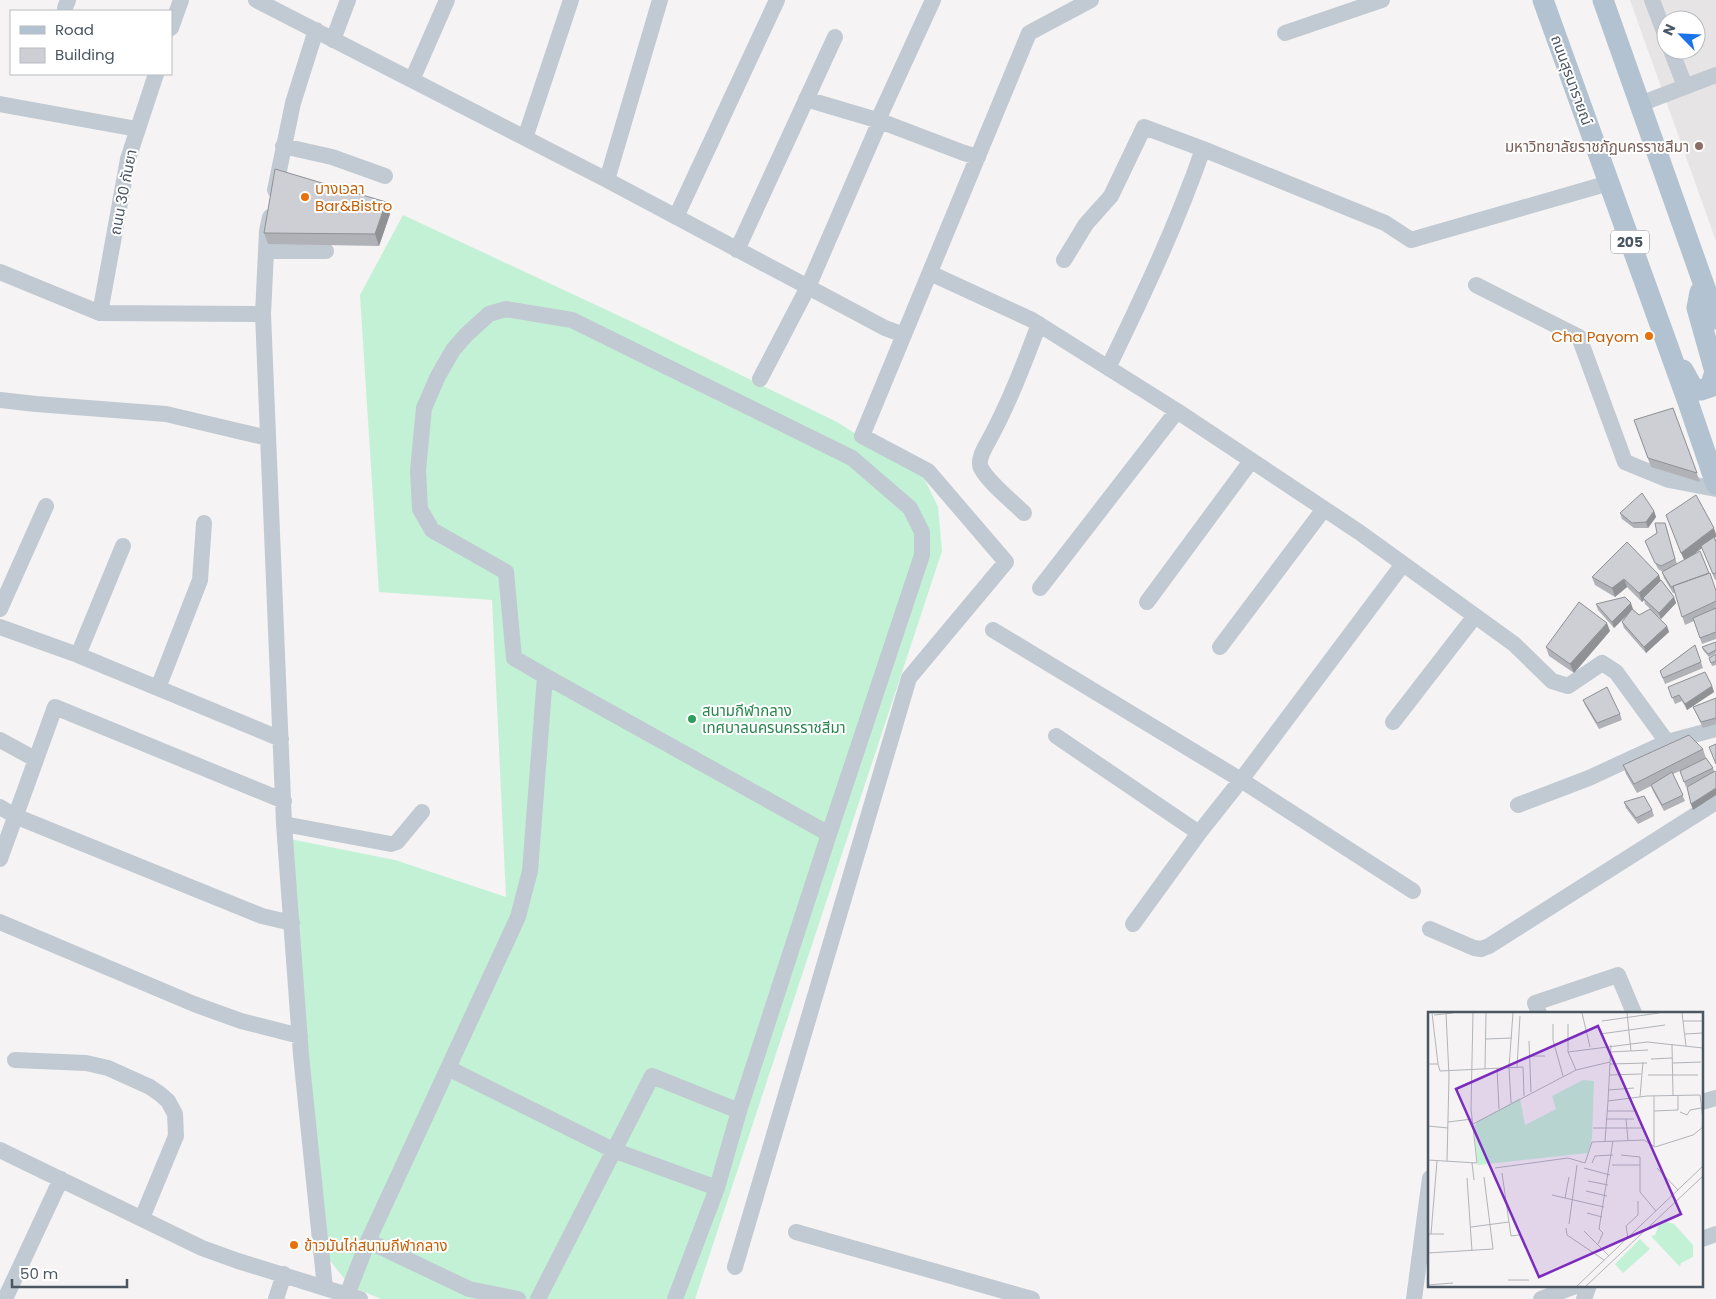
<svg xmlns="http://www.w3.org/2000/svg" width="1716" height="1299" viewBox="0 0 1716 1299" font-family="Poppins,'Noto Sans Thai',sans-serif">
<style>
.education{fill:#e6e4e5;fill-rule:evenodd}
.pitch{fill:#c3f1d5}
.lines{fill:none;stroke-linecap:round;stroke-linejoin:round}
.minor{stroke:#c1cad2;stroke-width:16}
.major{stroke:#b3c2d1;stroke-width:21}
.wall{fill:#b0b2b7}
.shaded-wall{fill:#909195}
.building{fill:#cdcfd5;stroke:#909195}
.education-dot{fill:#8d6e63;stroke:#fff;stroke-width:2}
.food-dot{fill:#e8710a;stroke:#fff;stroke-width:2}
.leisure-dot{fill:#2e9e5b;stroke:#fff;stroke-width:2}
.labels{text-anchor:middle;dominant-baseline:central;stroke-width:4;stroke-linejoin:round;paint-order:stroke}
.shield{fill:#fff;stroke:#808990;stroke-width:1}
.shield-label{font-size:14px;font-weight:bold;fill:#4a5661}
.street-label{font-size:15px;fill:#4a5661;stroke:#fff}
.education-label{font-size:15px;fill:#785e54;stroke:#fff;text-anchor:end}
.food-label{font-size:15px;fill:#c56008;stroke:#fff;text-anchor:start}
.leisure-label{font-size:15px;fill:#27864d;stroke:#fff;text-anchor:start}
.inset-road{fill:none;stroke:#b1b4b9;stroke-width:1}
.view{fill:#7b2cbf;fill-opacity:0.15;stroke:#7b2cbf;stroke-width:2.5}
.inset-edge{fill:none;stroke:#4a5661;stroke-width:2.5}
</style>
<rect width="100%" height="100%" fill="#f5f3f3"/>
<path class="education" d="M1630,0H1716V241ZM1666,20H1696V50H1666Z"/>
<path class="pitch" d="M403,215L628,320L837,422L923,476L938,507L942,551L695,1299H381L350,1286L321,1249L285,838L395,860L506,897L492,600L379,592L360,295Z"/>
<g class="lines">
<path class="minor" d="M256,0L607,180L660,0
M1652,0L1666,37
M65,8L68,0
M171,28L181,0
M1285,33L1382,0
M333,40L348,0
M1671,50L1685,86
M412,80L447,0
M806,99L880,121L964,153L978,157
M0,104L137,129
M1640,104L1716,75
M878,120L933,0
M525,138L571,0
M283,146L332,157L385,176
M607,180L885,328L904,335
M275,190L293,103L316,30
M270,217L267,231L263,314L284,824L301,1055L325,1288
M676,217L777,0
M737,250L835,37
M266,251H326
M1064,260L1086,224L1111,196L1144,127L1203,149L1385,223L1411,240L1609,183
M0,272L100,313L263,314
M930,273L1032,320L1177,411L1359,532L1514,644L1552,681L1568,686L1602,663L1616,672L1667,742
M1476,285L1579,337L1625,462L1669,480L1716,489
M100,313L128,159L156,74
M1108,368C1143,296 1177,224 1203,149
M760,379L808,287L880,121
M0,400L36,404L166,414L268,438
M1024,513C1012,501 988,482 981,468C977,460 985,447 989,440C1009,403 1024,364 1039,324
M1040,588L1177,411
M1147,602L1251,461
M0,609L46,506
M0,627L78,655L281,739
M993,630L1241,780L1413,891
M1220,647L1324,509
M78,655L123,546
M545,676L514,658L506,572L432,530L420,509L418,470L424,408L438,376L453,350L466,335L489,314L506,309L572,320L852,458L910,508L922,532V555L829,834L739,1111L717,1188L675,1299
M158,688L200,580L204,523
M1393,722L1475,616
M1056,736L1199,833
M0,740L35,759
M1518,805L1589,778L1667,742L1716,729
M0,807L15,816L262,916L292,923
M284,824L391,844L397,842L422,812
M0,859L55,707L284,801
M0,922L194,1004L241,1021L300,1036
M1133,924L1199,833L1241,780L1403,564
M1430,929L1474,948L1481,949L1489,946L1716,802
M1539,1013L1535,1003L1618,975L1634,1013
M15,1060L86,1063L108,1068L150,1087L160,1094L168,1101L175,1114L176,1136L142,1218
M448,1068L613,1150L717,1188
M1702,1102L1716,1098
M0,1150L202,1248L238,1261L360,1299
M796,1232L1032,1299
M1702,1239L1716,1234
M735,1267L909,678L1006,562L928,471L862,436L1029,33L1091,0
M347,1295L368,1241
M5,1299L61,1179
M276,1299L284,1274
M518,1299L469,1289L368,1241L518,917L530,871L545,676L829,834
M538,1299L652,1076L739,1111
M1414,1299L1430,1178
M1541,1299L1578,1285
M1584,1299L1589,1285"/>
<path class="major" d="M1543,0L1688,402L1716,484
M1603,0L1716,319
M1683,370L1693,388L1701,390L1710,387L1715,372L1697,308L1700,292"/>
</g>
<path class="wall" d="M390,214L379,246L268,244L264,233Z
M1673,408L1700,482L1651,467L1634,420Z
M1654,511L1656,517L1648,528H1634L1622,519L1620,513Z
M1666,515L1715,538L1716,542V581L1715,579V580L1702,548L1691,556L1716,590V639L1702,644L1694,621L1685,625L1675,593H1673L1664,578L1662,572L1684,560Z
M1665,523L1677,564L1663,572L1658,569L1645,541L1657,533Z
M1592,577L1661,580L1674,597L1676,603L1661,619L1645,604L1644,600L1642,602L1627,587L1615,597L1595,585Z
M1596,604L1633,609L1639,615L1667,626L1669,632L1646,653L1624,628L1622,622L1628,614L1614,628L1598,610Z
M1610,631L1574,673L1549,656L1546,647Z
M1716,642V653L1709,657L1703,650L1702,647Z
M1695,645L1703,668L1665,684L1660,671Z
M1716,654V665L1712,666L1709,658Z
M1712,686L1714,692L1687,710L1682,701L1675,704L1668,687Z
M1716,698V724L1703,728L1693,707Z
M1583,700L1620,714L1622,720L1599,729L1585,705Z
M1703,749L1706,758L1713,768L1714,771L1693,810L1691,804V785L1686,787L1680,771L1673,774L1685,801L1664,811L1653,791L1651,786L1637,793L1626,774L1623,765Z
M1624,802L1652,810L1654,816L1638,824L1626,808Z"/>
<path class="shaded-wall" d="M386,202L390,214L379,246L375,234Z
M1654,511L1656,517L1648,528L1646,522Z
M1714,528L1716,534V537L1685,561L1681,553Z
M1659,575L1662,584L1643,598L1644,600L1642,602L1639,593Z
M1624,579L1627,587L1615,597L1612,588Z
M1674,597L1676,603L1661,619L1659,613Z
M1631,603L1633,609L1614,628L1612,622Z
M1607,623L1610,631L1574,673L1570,664Z
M1667,626L1669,632L1646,653L1644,647Z
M1712,686L1714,692L1687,710L1685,704Z
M1716,788V795L1693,810L1691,804Z"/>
<path class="building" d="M275,169L386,202L375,234L264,233Z
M1673,408L1697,473L1648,458L1634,420Z
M1642,493L1654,511L1646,522L1632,523L1620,513Z
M1696,495L1714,528L1681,553L1666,515Z
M1655,523H1665L1675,559L1661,566L1655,563L1645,541L1657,533Z
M1714,537L1716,542V573L1713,574L1701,546Z
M1627,542L1659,575L1639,593L1624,579L1612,588L1592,577Z
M1700,551L1709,573L1673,586V587H1671L1662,572Z
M1710,573L1716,591V601L1682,617L1673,586Z
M1661,580L1674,597L1659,613L1643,598Z
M1625,597L1631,603L1612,622L1596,604Z
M1579,602L1607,623L1570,664L1546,647Z
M1716,608V632L1700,638L1693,618Z
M1632,609L1639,615L1650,609L1667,626L1644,647L1622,622Z
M1716,642V650L1708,654L1702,647Z
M1695,645L1701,662L1663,678L1660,671Z
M1716,654V661L1711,663L1709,658Z
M1705,672L1712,686L1685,704L1679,695L1672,698L1668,687Z
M1607,687L1620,714L1597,723L1583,700Z
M1716,698V718L1701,722L1693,707Z
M1689,735L1703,749L1634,784L1623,765Z
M1716,744V764L1709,747Z
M1706,758L1713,768L1684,782L1680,771Z
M1715,771L1716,772V788L1691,804L1687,787Z
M1672,772L1683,795L1662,805L1651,785Z
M1644,796L1652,810L1636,818L1624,802Z"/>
<circle class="education-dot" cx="1699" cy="146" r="5"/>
<g class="food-dot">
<circle cx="305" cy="197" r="5"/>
<circle cx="1649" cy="336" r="5"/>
<circle cx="294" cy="1245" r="5"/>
</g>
<circle class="leisure-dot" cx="692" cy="719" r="5"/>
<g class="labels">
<rect class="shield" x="1611" y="230.5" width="38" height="23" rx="4"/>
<g class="shield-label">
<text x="1630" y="242">205</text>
</g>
<g class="street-label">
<text transform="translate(1572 80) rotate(70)">ถนนสุรนารายณ์</text>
<text transform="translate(123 192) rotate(-79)">ถนน 30 กันยา</text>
</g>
<g class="education-label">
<text x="1689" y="146">มหาวิทยาลัยราชภัฏนครราชสีมา</text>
</g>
<g class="food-label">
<text x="315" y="188">บางเวลา<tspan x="315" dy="17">Bar&amp;Bistro</tspan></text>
<text x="1639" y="336" text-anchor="end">Cha Payom</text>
<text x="304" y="1245">ข้าวมันไก่สนามกีฬากลาง</text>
</g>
<g class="leisure-label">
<text x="702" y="710">สนามกีฬากลาง<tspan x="702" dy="17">เทศบาลนครนครราชสีมา</tspan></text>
</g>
</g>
<g transform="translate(1428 1012)">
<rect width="275" height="275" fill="#f5f3f3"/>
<path d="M212,227L222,237L195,261L187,252Z" fill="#c3f1d5"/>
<path d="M155,68L166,69L164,126L160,141L50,153L46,115L49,110L92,86L97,113L128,97L124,84ZM239,210L246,212L265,233V245L253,251L252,255L223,224L227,223L231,213Z" fill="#c3f1d5"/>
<path class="inset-road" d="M4,1L10,52M18,1L21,64L19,149M154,1L162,35M199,1L203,39M254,1L258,34M6,3L25,1M174,9L231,1M255,9H275M125,12V28L135,64M140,12V40L148,58M172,22L237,13M257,22L275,21M58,27L84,26M101,29L103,80M244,32L245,83M183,33L180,89L219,84L272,83L275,107M140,40L219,30L275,36M182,40L220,38M101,44H117M223,47L244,46M245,51L273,50M0,52H10L12,59L95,55L96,84M182,52L219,51M89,55L92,4M69,56L71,97M57,57L58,1M181,63L213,62M220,63H270M180,78L206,76M212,85L215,50M83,91L81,55L85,1M179,99H208M226,99L250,98V83M252,100L259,103L262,98L273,96M178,107H206M198,107L200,128M20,110L44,107M45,112L148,58L182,50M0,114L20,116M165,116H199M199,116H215M177,129L180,89M226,135V84M193,143L212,145V180L228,199M0,148L49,151L43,97L45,1M44,151L46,168M164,151L167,144L185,143M184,153H212M67,156L140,146L157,151L164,130L216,128L227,135L265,123L275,115M156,156L182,163M229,156L250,178M74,161L83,224L91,223M39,166L44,239M160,169L180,173M158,179L179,184M124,183L176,195M137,186L141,165M159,201L174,205M141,212L149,153M43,215L81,210M138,216L139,223L176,248M156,219L181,244M0,222H16M3,222L9,149M200,226L198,214L210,203V189M170,232L175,221L171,217L185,129M0,241L65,237L56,165M80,268H101M0,273L25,271M149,274L275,154M158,274L275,164"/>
<path class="view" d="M170,14L253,202L111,265L28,77Z"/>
<rect width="275" height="275" class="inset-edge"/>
</g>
<rect x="10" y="10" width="162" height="65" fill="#ffffff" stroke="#b7bbc0"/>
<rect x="20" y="26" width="25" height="8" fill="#b3c2d1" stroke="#b7bbc0"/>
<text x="55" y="35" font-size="15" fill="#4a5661">Road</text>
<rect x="20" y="48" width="25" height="15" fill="#cdcfd5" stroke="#b7bbc0"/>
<text x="55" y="60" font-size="15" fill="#4a5661">Building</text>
<g transform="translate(1681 35) rotate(294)"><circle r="24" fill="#ffffff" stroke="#b7bbc0"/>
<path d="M0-4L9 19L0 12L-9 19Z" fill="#1a73e8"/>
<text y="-8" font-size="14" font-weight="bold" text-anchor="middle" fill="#4a5661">N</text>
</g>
<path d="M12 1279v8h115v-8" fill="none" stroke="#4a5661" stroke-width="2.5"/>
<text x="20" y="1279" font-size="15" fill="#4a5661" stroke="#ffffff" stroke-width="4" paint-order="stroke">50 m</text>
</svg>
